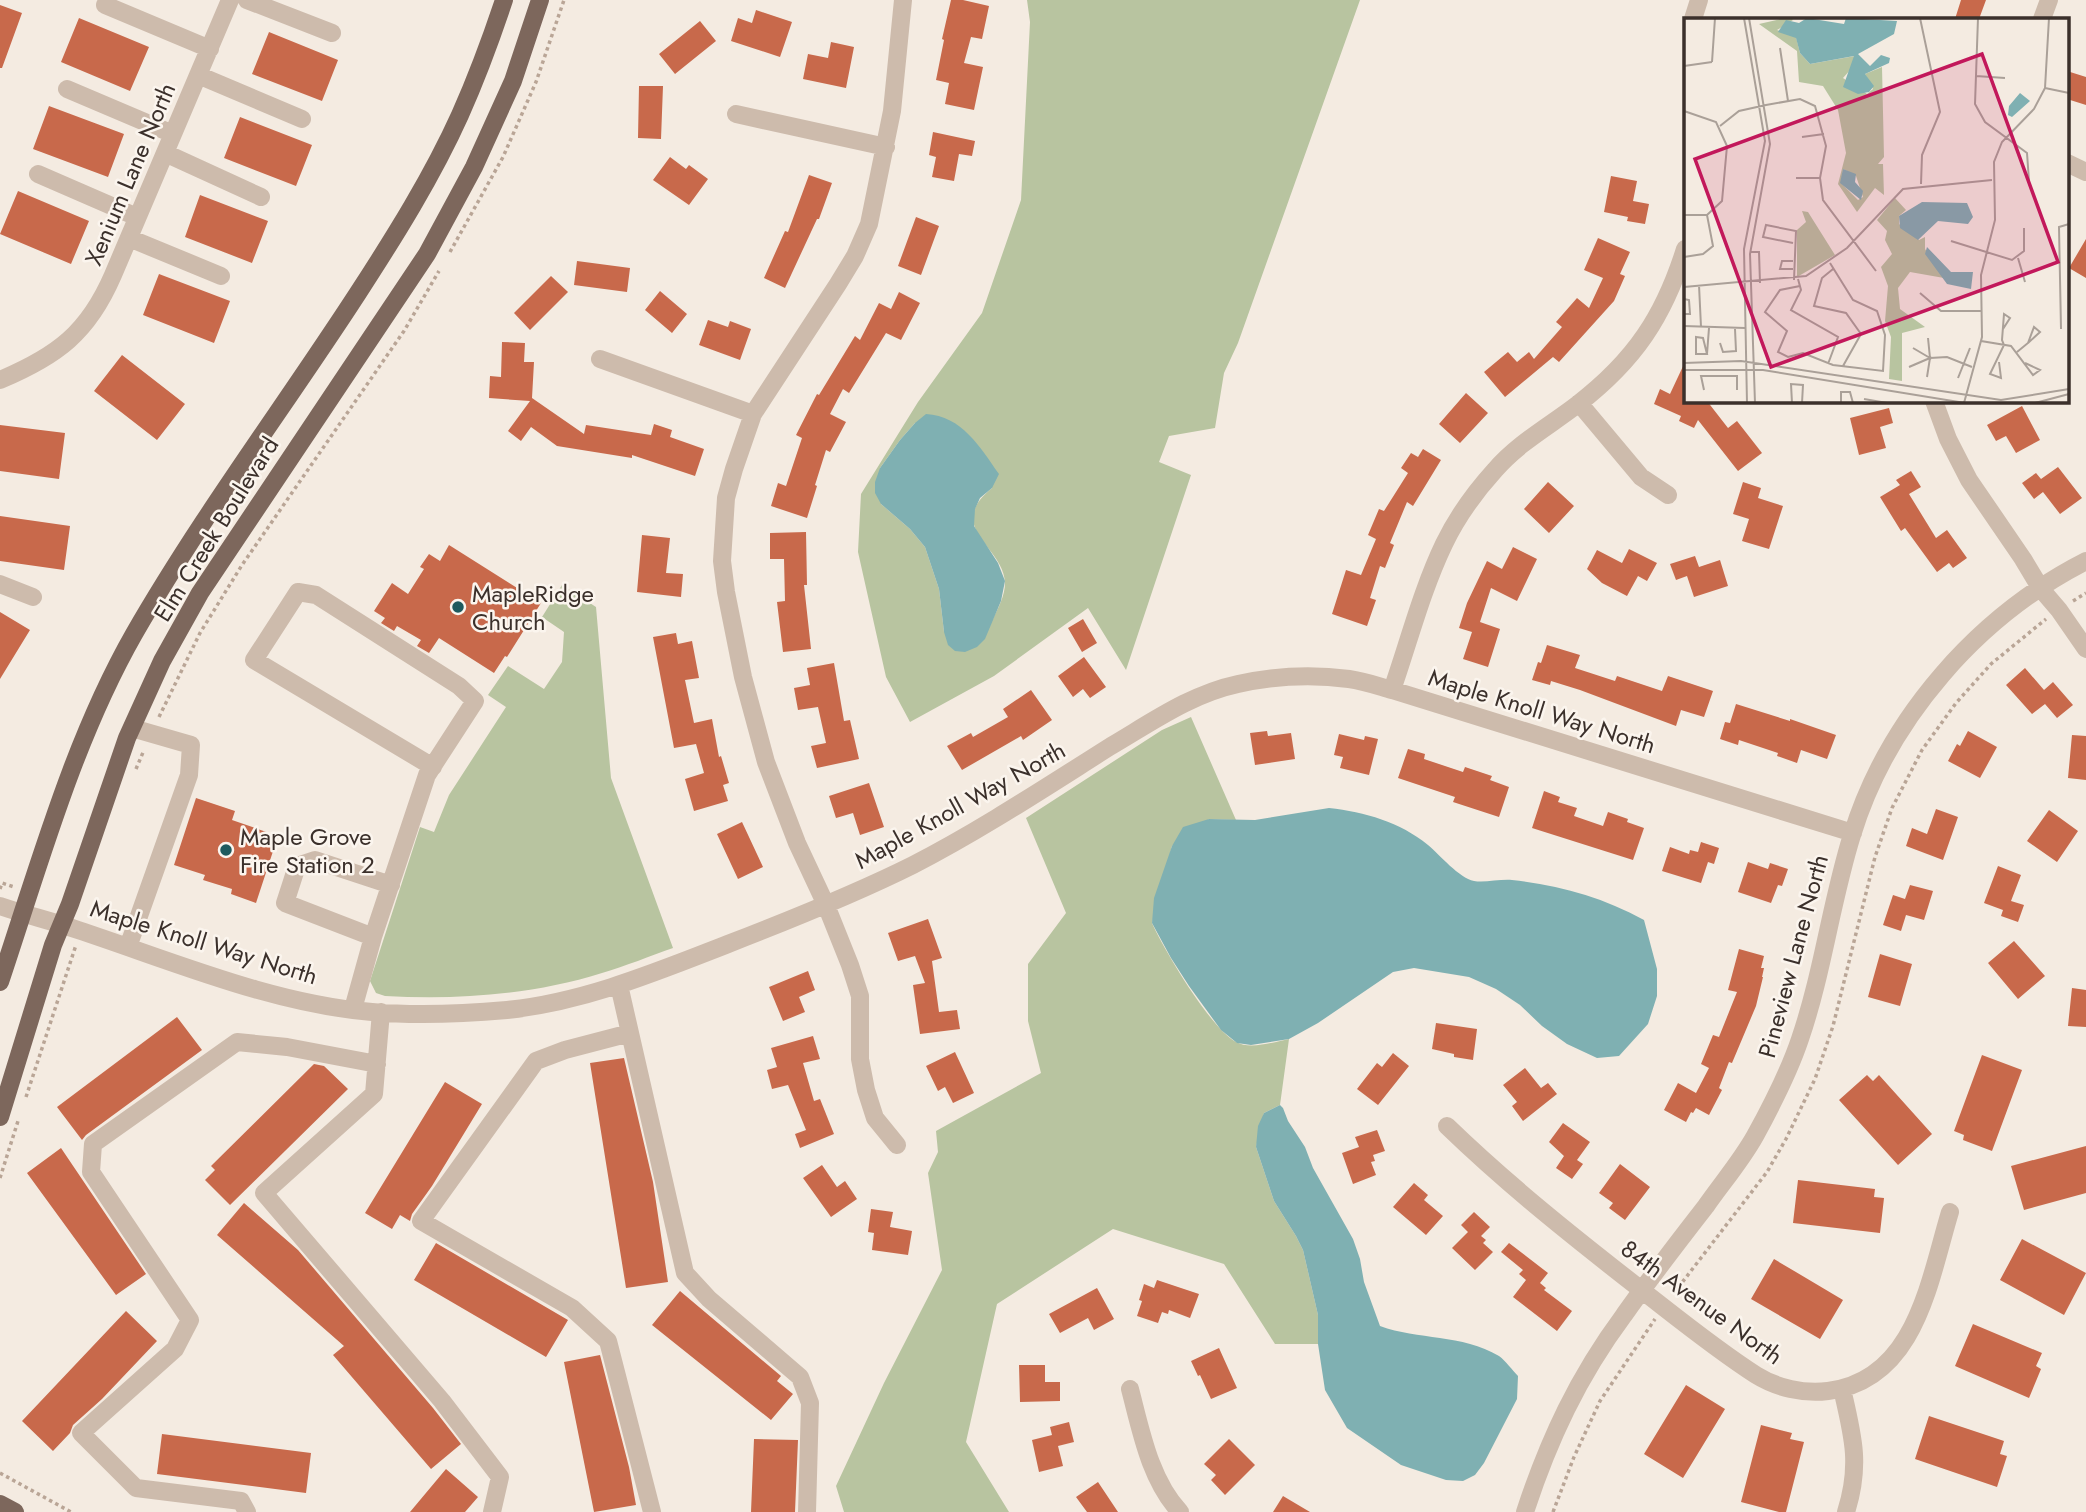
<svg xmlns="http://www.w3.org/2000/svg" width="2086" height="1512" viewBox="0 0 2086 1512" font-family="Jost,sans-serif">
<style>
.green{fill:#b8c4a0;fill-rule:evenodd}
.water{fill:#7fb0b2}
.building{fill:#c8694b}
.lines{fill:none;stroke-linecap:round;stroke-linejoin:round}
.path{stroke:#b9a596;stroke-width:3.5;stroke-dasharray:3.5 3.5;stroke-linecap:butt}
.minor{stroke:#cdbbac;stroke-width:18}
.major{stroke:#7d675c;stroke-width:18}
.poi-dot{fill:#1f5a5e;stroke:#fbf5ee;stroke-width:2.5}
.labels{text-anchor:middle;dominant-baseline:central;stroke-width:5;stroke-linejoin:round;paint-order:stroke}
.street-label{font-size:24px;fill:#3b302b;stroke:#fbf5ee}
.poi-label{font-size:24px;fill:#3b302b;stroke:#fbf5ee;text-anchor:start}
.inset-road{fill:none;stroke:#aaa098;stroke-width:2}
.view{fill:#c2185b;fill-opacity:0.15;stroke:#c2185b;stroke-width:3.5}
.inset-edge{fill:none;stroke:#3b302b;stroke-width:3.5}
</style>
<rect width="100%" height="100%" fill="#f4ebe1"/>
<path class="green" d="M1027,0H1360L1238,343L1224,373L1215,428L1169,436L1159,462L1191,475L1126,670L1088,608L994,676L910,722L886,677L858,552L861,494L918,402L982,313L1021,200L1030,22ZM915,423L992,488C943,528 1004,546 1005,583C1005,596 998,608 993,619L944,632L939,589L925,547L910,529L881,504L880,468L900,440Z
M562,585L596,607L611,778L673,948C650,956 626,966 602,973C532,995 458,1000 385,996L376,993L370,981L420,827L434,832L449,795L506,707L488,695L508,666L544,689L562,662L564,632L542,617Z
M1191,717L1236,820L1209,819L1172,846L1152,923C1164,950 1211,1029 1236,1042C1250,1050 1274,1042 1289,1039L1280,1105L1264,1113L1256,1147L1274,1201L1296,1236L1303,1250L1318,1315V1344H1275L1224,1264L1113,1229L997,1304L966,1442L1009,1512H844L836,1486L884,1383L942,1270L928,1173L938,1152L936,1131L1041,1073L1028,1021V964L1066,913L1026,818L1162,730Z"/>
<path class="water" d="M926,414C962,416 980,447 999,474L992,488L980,498L975,509L974,526L998,563L1005,581L1001,601L985,639L977,647L965,652L955,651L948,645L944,632L939,589L925,547L910,529L881,504L875,493V482L880,468L900,440L915,423Z
M1329,808C1365,812 1400,822 1428,845C1440,855 1459,878 1474,881C1484,883 1500,879 1512,880C1559,885 1602,897 1644,920L1657,969V996L1648,1024L1619,1056L1597,1058L1567,1044L1542,1026L1520,1005L1496,989L1469,977L1414,968L1393,972L1318,1023L1289,1039L1251,1045L1237,1043L1221,1030L1189,986L1171,958L1152,923L1154,898L1172,846L1183,827L1209,819L1255,820Z
M1280,1105L1283,1108L1288,1121L1305,1147L1313,1168L1353,1239L1360,1259L1364,1282L1380,1326C1418,1340 1462,1334 1499,1356C1506,1361 1512,1370 1518,1376L1517,1399L1484,1463L1475,1475L1463,1481L1446,1480L1401,1465L1347,1428L1325,1390L1318,1344V1315L1303,1250L1296,1236L1274,1201L1256,1147L1258,1126L1264,1113Z"/>
<path class="building" d="M951,0H963L989,6L982,39L971,37L964,63L983,67L974,110L945,104L949,83L936,80L944,40L942,39Z
M1961,0H1986L1979,19H1955Z
M0,5L22,13L2,68H0Z
M756,10L792,22L780,57L731,41L738,18L752,23Z
M79,18L149,47L130,91L61,62Z
M700,21L716,41L675,74L659,54Z
M269,32L338,60L322,101L252,74Z
M831,42L854,47L846,88L803,79L808,54L828,58Z
M2067,71L2086,77V105L2067,99Z
M639,86H663L661,139L638,138Z
M49,106L124,134L108,177L33,149Z
M240,117L312,145L296,186L224,158Z
M933,132L975,141L972,156L959,154L954,181L932,177L936,157L929,155Z
M670,157L686,169L689,165L708,179L689,205L653,180Z
M809,175L832,183L819,219H817L785,288L764,278L785,231L788,232Z
M1611,176L1637,181L1633,201L1649,204L1645,224L1627,221L1628,217L1604,212Z
M18,191L89,221L71,264L0,234Z
M200,195L268,221L252,263L185,237Z
M916,217L939,226L921,275L898,266Z
M1598,238L1630,252L1620,274L1625,276L1614,301L1559,362L1553,357L1505,397L1484,372L1508,352L1517,362L1529,352L1534,359L1562,327L1556,322L1577,298L1589,308L1603,278L1584,270Z
M2086,239V278L2069,268Z
M577,261L630,268L627,292L574,285Z
M159,274L230,301L214,343L143,315Z
M551,276L568,292L530,330L514,313Z
M660,291L687,314L672,333L645,310Z
M899,292L920,303L901,340L886,333L849,393L843,389L830,414L846,422L830,452L826,450L815,485L817,486L807,518L771,506L778,483L786,486L802,438L796,435L817,394L819,395L855,336L860,340L879,303L891,309Z
M708,320L728,327L730,321L751,329L740,360L699,345Z
M502,342L525,343L524,362H534L532,398L584,434L586,425L651,435L654,424L672,430L670,437L704,449L695,476L632,455V458L557,446L531,427L521,441L508,431L530,401L489,398L490,376L501,377Z
M122,355L185,404L157,440L94,391Z
M1685,362V401H1707L1728,428L1737,421L1762,453L1738,471L1698,420L1694,428L1679,421L1681,416L1654,404L1660,389L1670,394Z
M1466,393L1488,413L1460,443L1439,424Z
M2022,406L2040,440L2016,453L2006,436L1996,441L1987,425Z
M1889,408L1893,423L1880,427L1886,448L1859,455L1850,418Z
M0,425L65,433L59,479L0,471Z
M1423,449L1441,460L1413,506L1407,502L1390,543L1394,545L1385,568L1380,566L1370,598L1376,600L1367,626L1332,614L1346,570L1361,575L1376,539L1368,535L1379,509L1384,511L1408,473L1401,468L1411,453L1418,457Z
M2058,467L2082,498L2060,514L2043,492L2034,499L2022,483L2036,473L2041,479Z
M1911,471L1921,487L1909,494L1936,538L1947,530L1967,558L1953,568L1949,563L1937,572L1905,528L1901,531L1880,497L1900,485L1896,480Z
M1548,482L1574,506L1549,533L1524,509Z
M1743,482L1761,488L1758,498L1783,506L1769,549L1742,541L1749,519L1733,514Z
M0,516L70,526L64,570L0,561Z
M806,532L807,585H804L811,649L783,652L777,602L785,601L784,559H770V533Z
M642,535L670,538L666,573L683,574L681,597L637,592Z
M449,545L541,603L507,657L505,656L494,673L439,638L429,653L417,646L421,640L397,626L394,631L381,623L385,618L374,611L392,583L408,594L424,569L420,567L429,554L440,561Z
M1513,547L1537,559L1517,601L1491,588L1480,622L1500,629L1488,667L1463,659L1472,632L1459,628L1467,603L1487,561L1502,569Z
M1629,549L1657,563L1647,581L1638,576L1627,596L1602,583L1587,569L1597,550L1622,563Z
M1695,556L1699,567L1720,560L1728,586L1694,597L1687,576L1676,580L1670,564Z
M0,612L30,630L0,679Z
M1083,619L1097,643L1082,652L1068,628Z
M676,633L678,644L692,641L699,678L685,680L694,723L712,719L719,757L721,756L729,783L723,785L728,801L694,811L685,779L704,773L696,744L674,748L653,637Z
M1547,645L1580,655L1575,668L1615,681L1617,676L1662,691L1668,676L1713,691L1704,717L1681,710L1676,726L1580,690L1551,681L1550,685L1532,680L1538,662L1541,663Z
M1084,657L1106,687L1090,698L1083,689L1073,697L1058,676Z
M834,663L844,721L850,720L859,759L817,768L811,746L826,743L818,707L798,710L794,688L810,685L807,668Z
M2025,668L2044,690L2053,682L2073,705L2057,718L2045,704L2032,714L2006,685Z
M1031,690L1052,720L1023,740L1021,736L962,770L947,746L971,733L973,737L1008,717L1003,709Z
M1736,704L1790,721V719L1836,735L1827,759L1801,750L1797,763L1777,756L1778,753L1739,740L1738,745L1720,739L1725,722L1730,723Z
M1267,731L1268,736L1291,733L1295,759L1255,765L1250,733Z
M1968,731L1997,747L1980,778L1948,761L1957,744L1960,746Z
M1339,734L1364,740L1365,736L1378,739L1369,775L1340,768L1343,757L1334,755Z
M2072,735L2086,736V780L2068,778Z
M1408,749L1425,754L1424,759L1463,772L1465,767L1492,776L1490,780L1509,787L1499,817L1453,802L1455,797L1398,778Z
M869,783L884,827L860,835L853,813L836,818L829,796Z
M1544,791L1560,797L1558,802L1577,808L1574,816L1603,826L1608,812L1628,819L1627,822L1644,828L1633,860L1532,828Z
M196,798L235,811L232,820L278,836L256,903L231,894L232,889L203,880L205,875L174,865Z
M1936,809L1958,817L1943,860L1906,846L1912,828L1927,834Z
M2049,810L2078,831L2057,862L2027,841Z
M742,822L763,867L738,879L717,834Z
M1701,842L1719,848L1714,864L1708,862L1701,883L1662,871L1670,847L1689,854L1690,850L1698,852Z
M1748,862L1768,869L1770,863L1788,869L1782,886L1778,885L1771,903L1738,892Z
M1998,866L2021,875L2011,901L2024,905L2018,922L2001,916L2003,910L1984,903Z
M1910,885L1933,891L1924,920L1906,915L1901,931L1883,925L1893,895L1905,899Z
M928,919L942,958L932,961L939,1012L957,1010L960,1029L920,1034L913,985L925,983L915,956L898,961L888,933Z
M2014,941L2045,976L2018,999L1988,963Z
M1739,949L1764,956L1761,968H1764L1762,977H1763L1756,1006L1732,1063L1729,1062L1719,1088L1722,1090L1709,1115L1696,1108L1693,1113L1691,1112L1686,1122L1664,1110L1678,1083L1696,1093L1709,1068L1701,1064L1713,1035L1719,1037L1737,992L1728,990Z
M1880,954L1912,964L1900,1006L1868,997Z
M808,971L815,990L799,997L805,1012L783,1021L769,987Z
M2072,988L2086,990V1027L2068,1026Z
M177,1017L202,1050L86,1135L82,1140L57,1107Z
M1436,1023L1477,1029L1473,1060L1454,1057V1054L1432,1049Z
M813,1036L820,1059L803,1063L814,1101L820,1099L834,1134L800,1148L795,1134L806,1130L788,1085L772,1089L767,1070L777,1067L771,1048Z
M955,1052L974,1093L953,1103L945,1087L938,1091L926,1066Z
M1393,1053L1409,1066L1378,1105L1357,1089L1377,1063L1382,1067Z
M1982,1055L2022,1070L1992,1151L1963,1140L1964,1135L1954,1131Z
M624,1058L653,1182L668,1282L626,1288L590,1063Z
M314,1064L324,1066L348,1089L230,1205L205,1180L215,1170L211,1166Z
M1525,1068L1541,1088L1548,1083L1557,1094L1523,1121L1512,1106L1517,1102L1503,1085Z
M1867,1075L1873,1081L1879,1075L1932,1134L1898,1165L1839,1100Z
M445,1082L482,1104L432,1186L412,1214L410,1221L400,1215L392,1229L365,1213Z
M1563,1123L1590,1142L1577,1160L1583,1164L1572,1179L1556,1168L1564,1156L1549,1142Z
M1377,1130L1385,1151L1373,1155L1375,1161L1371,1162L1376,1175L1353,1184L1342,1153L1359,1147L1355,1137Z
M2086,1146V1193L2024,1210L2011,1166Z
M61,1148L146,1274L116,1295L27,1173Z
M1620,1164L1650,1187L1625,1220L1609,1208L1613,1203L1599,1193Z
M822,1165L837,1187L845,1181L857,1199L831,1217L803,1178Z
M1798,1180L1875,1189L1874,1197L1884,1198L1880,1233L1793,1223Z
M1414,1183L1428,1195L1424,1200L1443,1216L1426,1235L1393,1207Z
M244,1203L298,1250L433,1408L461,1444L431,1469L333,1355L344,1346L217,1235Z
M871,1209L893,1212L890,1227L912,1231L908,1255L872,1250L874,1233L868,1232Z
M1474,1212L1490,1227L1481,1236L1486,1240L1483,1243L1493,1252L1475,1270L1452,1248L1468,1232L1461,1225Z
M2022,1239L2086,1273L2064,1315L2000,1280Z
M436,1243L568,1320L546,1357L414,1280Z
M1509,1243L1548,1273L1540,1283L1546,1288L1544,1290L1572,1311L1557,1331L1513,1297L1526,1280L1519,1274L1523,1270L1501,1252Z
M1774,1259L1843,1300L1820,1339L1751,1299Z
M1157,1280L1199,1294L1190,1318L1169,1310L1168,1314L1162,1312L1158,1323L1137,1316L1142,1301L1139,1300L1144,1284L1154,1288Z
M1097,1288L1114,1319L1094,1330L1088,1318L1060,1333L1049,1314Z
M680,1291L781,1376L777,1381L793,1394L771,1420L652,1325Z
M126,1311L157,1341L102,1399L73,1425L70,1433L53,1451L22,1421Z
M1973,1324L2042,1353L2036,1366L2041,1369L2029,1398L1955,1366Z
M1219,1348L1237,1388L1211,1399L1200,1375L1198,1376L1191,1361Z
M600,1355L629,1467L636,1505L594,1512L564,1362Z
M1019,1365H1045V1382H1060V1401L1020,1402Z
M1686,1385L1725,1409L1683,1478L1644,1454Z
M1929,1416L2004,1441L2000,1454L2007,1456L1997,1487L1915,1459Z
M1069,1422L1074,1442L1058,1446L1063,1466L1039,1472L1032,1440L1052,1435L1050,1427Z
M1761,1425L1792,1433L1790,1439L1804,1442L1786,1512H1779L1741,1502Z
M162,1434L311,1453L306,1493L157,1474Z
M754,1439L798,1440L795,1512H751Z
M1229,1439L1255,1465L1225,1495L1211,1480L1216,1475L1204,1464Z
M446,1469L478,1497L465,1512H410Z
M1098,1482L1118,1512H1087L1076,1497Z
M1283,1496L1310,1512H1273Z"/>
<g class="lines">
<path class="path" d="M450,252L503,157L536,82L564,0
M2073,601L2086,593
M159,717L200,633L242,565L404,331L439,271
M136,769L144,750
M0,889L2,883L14,887
M26,1097L76,945
M0,1178L18,1121
M1674,1293L1767,1172L1786,1139L1815,1079L1833,1026L1875,857L1892,808L1922,750L1956,703L1991,664L2046,619
M0,1473L71,1512
M1553,1512L1574,1457L1600,1401L1655,1319"/>
<path class="minor" d="M247,0L332,33
M105,5L210,49
M1693,19L1699,0
M2042,19L2049,0
M198,75L302,119
M67,89L173,134
M736,114L886,147
M165,153L261,197
M2067,163L2086,172
M38,174L137,217
M129,238L221,276
M600,359L753,414
M0,380C57,356 88,333 113,275L230,0
M1934,401L1948,439L1969,480L2023,559L2041,589L2059,610L2086,649
M1579,403L1641,477L1668,495
M0,584L33,597
M1392,690C1409,641 1422,590 1444,544C1457,517 1475,492 1495,470C1518,443 1551,425 1578,404C1635,360 1664,316 1685,249
M0,906C26,915 52,921 78,930C172,961 273,1004 372,1012C417,1016 462,1014 507,1010C584,1002 656,972 728,944C790,920 853,895 913,865C981,830 1046,787 1111,746C1152,722 1191,694 1238,684C1274,676 1313,674 1349,679C1364,681 1378,686 1392,690L1853,833
M373,937L285,903L297,866L315,860L391,885
M128,947L189,775L191,745L132,728
M619,985L685,1273L709,1299L800,1377L810,1403L807,1512
M353,1009L373,937L427,775L475,701L459,686L316,595L298,592L254,660L433,767
M381,1012L374,1094L264,1193L442,1401L500,1477L492,1512
M630,1033L565,1050L536,1061L421,1221L572,1308L608,1341L652,1512
M1447,1126C1509,1186 1576,1239 1644,1292C1680,1320 1717,1350 1756,1375C1777,1388 1803,1394 1828,1391C1916,1380 1929,1281 1950,1212
M897,1145L875,1118L866,1090L860,1059V996L850,965L826,905L797,843L766,762L743,677L726,592L722,561L726,498L734,469L753,414L838,284L855,256L869,224L892,111L903,0
M1130,1389C1141,1431 1150,1480 1180,1512
M1842,1389C1853,1436 1861,1465 1846,1512
M247,1512L241,1501L136,1488L81,1433L175,1349L190,1320L91,1172L93,1144L237,1042L287,1047L377,1064
M1525,1512C1549,1439 1578,1377 1624,1315C1650,1278 1678,1242 1706,1206C1722,1183 1741,1161 1755,1136C1772,1105 1789,1072 1800,1039C1823,972 1831,902 1852,835C1888,718 1978,616 2086,561"/>
<path class="major" d="M0,982C39,866 73,741 134,634C202,516 284,407 358,293C395,236 432,177 460,115C477,77 491,39 504,0
M0,1117L53,945L70,904L127,738L162,661L200,593L427,254L474,167L513,81L540,0
M0,1504L15,1512"/>
</g>
<g class="poi-dot">
<circle cx="458" cy="607" r="7"/>
<circle cx="226" cy="850" r="7"/>
</g>
<g class="labels">
<g class="street-label">
<text transform="translate(130 174) rotate(-67)">Xenium Lane North</text>
<text transform="translate(216 529) rotate(-58)">Elm Creek Boulevard</text>
<text transform="translate(1542 711) rotate(17)">Maple Knoll Way North</text>
<text transform="translate(960 805) rotate(-29)">Maple Knoll Way North</text>
<text transform="translate(204 942) rotate(17)">Maple Knoll Way North</text>
<text transform="translate(1793 956) rotate(-75)">Pineview Lane North</text>
<text transform="translate(1702 1302) rotate(36)">84th Avenue North</text>
</g>
<g class="poi-label">
<text x="472" y="593">MapleRidge<tspan x="472" dy="28">Church</tspan></text>
<text x="240" y="836">Maple Grove<tspan x="240" dy="28">Fire Station 2</tspan></text>
</g>
</g>
<g transform="translate(1684 18)">
<rect width="385" height="385" fill="#f4ebe1"/>
<path d="M101,0H107L109,2L93,12L112,19L116,35L126,46L171,38L167,51L159,60L183,76L189,71L181,56L198,49L200,139L194,146H199L200,177L191,170L173,194L154,166L162,135L154,92L139,68L115,64L113,33L75,6ZM159,151L172,158L179,179L174,182L158,166ZM211,180L222,192L215,198V206L235,222L241,219V231L260,260L226,254L214,270L216,291L241,309L218,315V363L205,361L207,319L201,303L204,268L197,249L208,236L201,222L203,213L193,202ZM118,193L124,194L151,237L113,259V212L122,204Z" fill="#b8c4a0" fill-rule="evenodd"/>
<path d="M123,0L160,6L162,0L213,3L210,16L174,36L186,48L197,37L206,40L205,45L181,56L190,68L185,74L174,76L159,69L170,38L126,46L116,35L112,20L94,14L102,2L115,5ZM336,75L346,83L328,99L324,97L325,88ZM159,151L172,156L171,164L179,173L177,182L156,165ZM238,184L283,185L289,199L284,206L254,203L234,222L216,210L215,198ZM243,229L267,254H289L287,271L263,266L241,236Z" fill="#7fb0b2"/>
<path class="inset-road" d="M60,0L81,123L60,231L63,385M65,0L86,126L66,236L71,385M236,0L256,94L238,137L237,166M294,0L291,86L301,104L343,135L345,163M96,30L104,83M28,44L31,0M0,48L28,44M292,58L321,60M361,70L385,75M0,93L32,104L43,128L38,183L23,197H0M36,108L55,93L82,87L116,81L131,88L142,128L136,160L139,182L192,253M118,119L140,116M112,160H136M267,223L328,242L340,233V210M109,225L79,219L82,207L112,213L110,262M66,234H75L76,265M0,239L19,236L29,228L23,197M334,240L341,264M109,243H98L96,251H109M149,251L138,260L130,288L162,295L177,316L159,348M114,261L117,272L107,292L154,319L144,346M15,267L17,309M116,268L96,272L81,294L103,313L94,334L104,339L119,335L149,347L199,353L201,317L193,293L169,282L146,245M0,269L122,258L163,230L219,171L308,162M236,275L257,293H298M0,281L5,282L6,296H0M0,308L61,310M377,311L375,209L385,206M12,319L19,320L23,336H12ZM297,323L327,328L349,357L356,352L341,345M36,325L39,334L52,333L51,311M229,330L246,340L244,320M333,334L344,325L350,309L356,314L344,325M23,336L25,310M246,340L263,339L288,349M315,344L317,360L306,356L320,327L318,322L320,296L326,300L319,311M0,345L57,343L317,382L385,371M225,349L246,340L243,359M0,352H79L281,385M274,360L286,330M20,372L17,358H53V372M180,381L203,385M108,385L107,366L119,367L118,385M157,385V374H166L169,385M280,385L298,319L297,257L311,202L310,144L318,124L350,91L361,70L365,0M351,385L385,376"/>
<path class="view" d="M298,36L374,244L87,349L11,141Z"/>
<rect width="385" height="385" class="inset-edge"/>
</g>
</svg>
